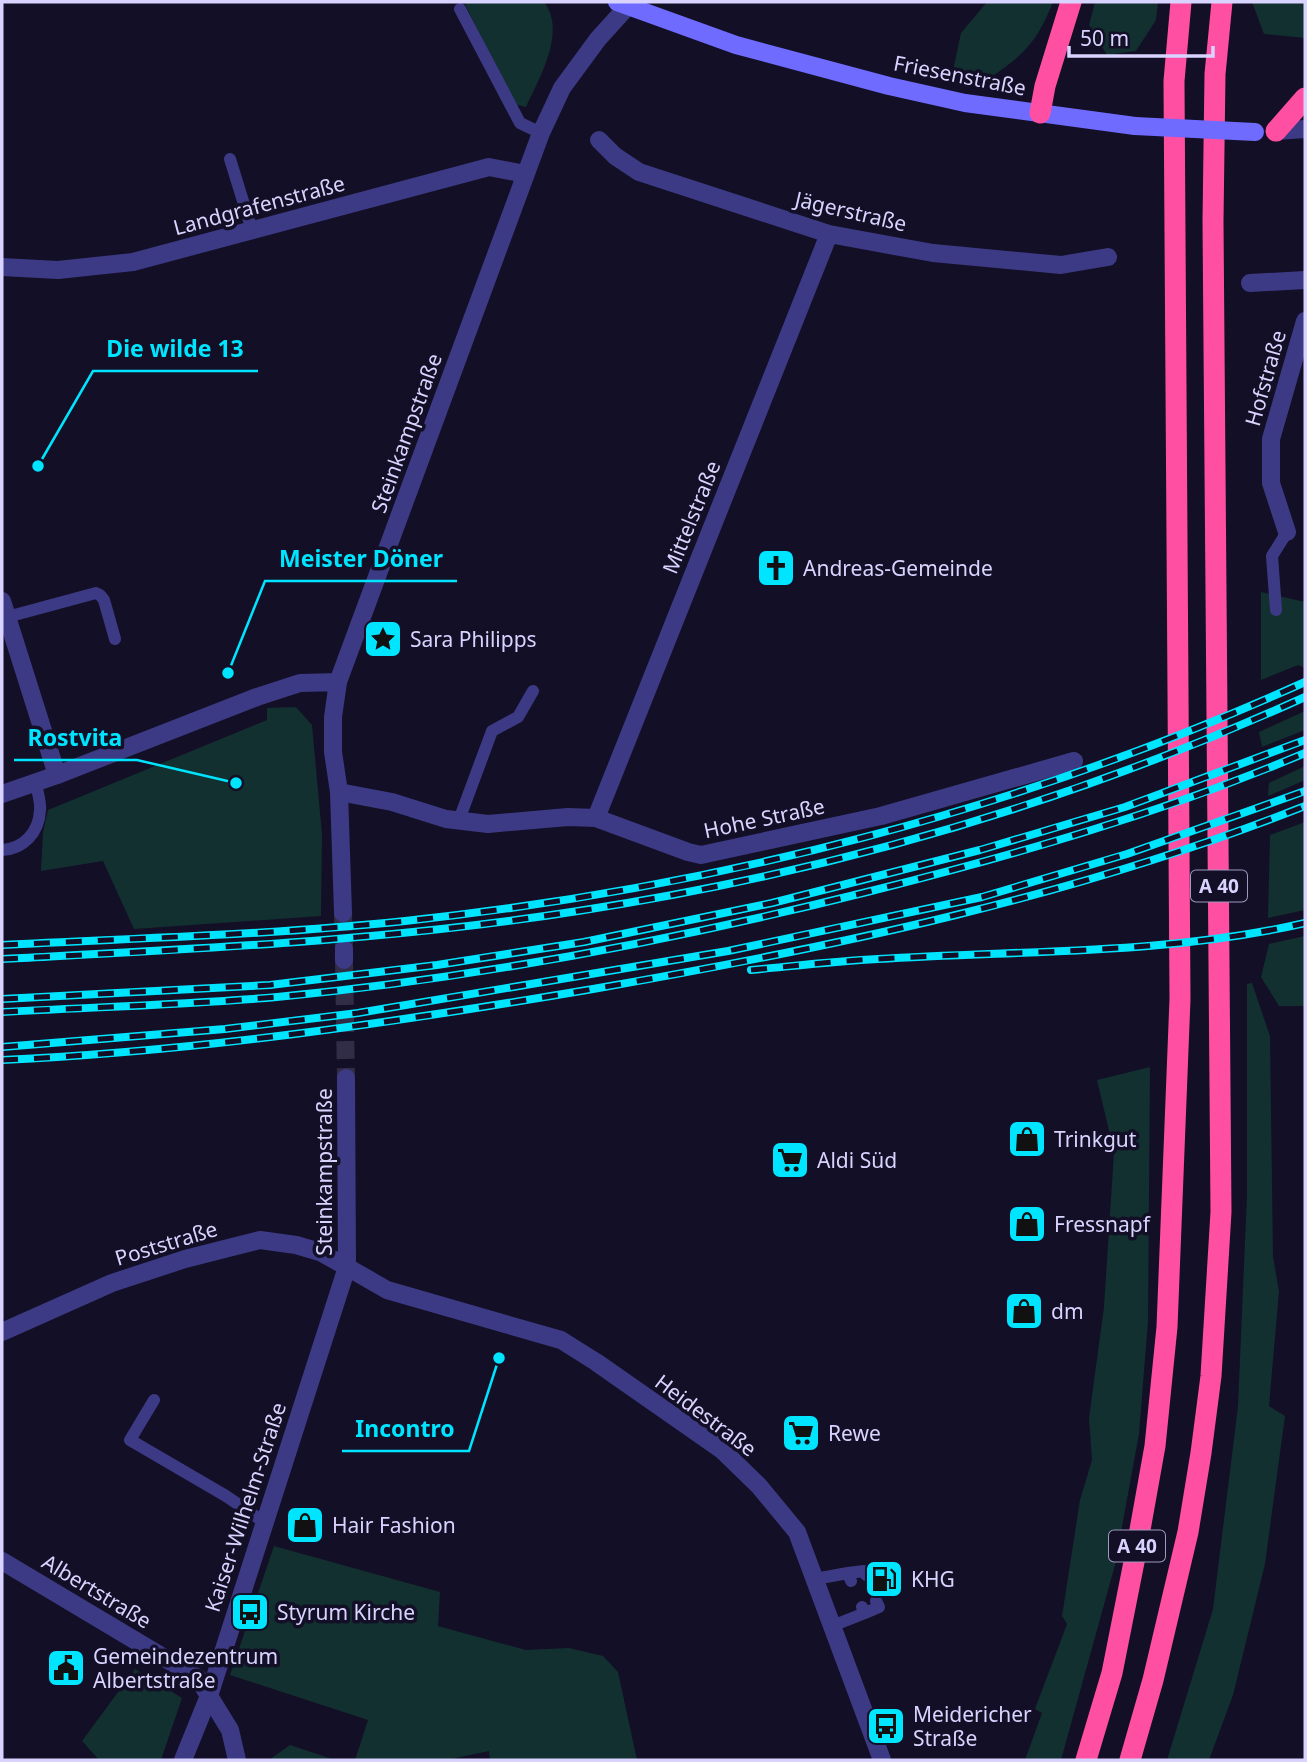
<svg xmlns="http://www.w3.org/2000/svg" width="1307" height="1762" viewBox="0 0 1307 1762" font-family="'Noto Sans',sans-serif">
<style>
.green{fill:#12302f}
.lines{fill:none;stroke-linecap:round;stroke-linejoin:round}
.tertiary-tunnel{stroke:#312d47;stroke-width:18;stroke-dasharray:18 9;stroke-linecap:butt}
.service{stroke:#3d3a85;stroke-width:12}
.minor{stroke:#3d3a85;stroke-width:18}
.tertiary{stroke:#3d3a85;stroke-width:18}
.secondary{stroke:#6f6bff;stroke-width:18}
.motorway{stroke:#ff4fa3;stroke-width:21}
.rail-casing{stroke:#00e5ff;stroke-width:8}
.rail{stroke:#130f26;stroke-width:5;stroke-dasharray:16;stroke-linecap:butt}
.secondary-bridge{stroke:#6f6bff;stroke-width:18}
.labels{text-anchor:middle;dominant-baseline:central;stroke-width:7;stroke-linejoin:round;paint-order:stroke}
.shield{fill:#130f26;stroke:#9e99be;stroke-width:2}
.shield-label{font-size:19px;font-weight:bold;fill:#d9d4ff}
.street-label{font-size:21px;fill:#d9d4ff;stroke:#130f26}
.poi-label{font-size:21px;fill:#d9d4ff;stroke:#130f26;text-anchor:start}
.leader{fill:none;stroke:#00e5ff;stroke-width:2.5}
.callout-dot{fill:#00e5ff;stroke:#130f26;stroke-width:2.5}
.callout-label{font-size:23px;text-anchor:middle;font-weight:bold;fill:#00e5ff;stroke:#130f26;stroke-width:7;stroke-linejoin:round;paint-order:stroke}
</style>
<rect width="100%" height="100%" fill="#130f26"/>
<path class="green" d="M464,2H544C567,31 539,79 526,107L514,104Z
M987,2H1053C1037,43 1022,57 985,81L952,75L961,33Z
M1095,2H1158L1156,20L1136,51L1107,55L1089,25Z
M1252,2H1305V38L1264,34Z
M1261,592L1305,602V668L1298,665L1261,680Z
M296,707L312,725L322,834L321,916L134,929L103,861L41,871L43,832L48,810L267,720V708Z
M1305,711V730L1262,747L1259,732Z
M1305,766V780L1268,796L1269,783Z
M1305,822V910L1268,918L1270,835Z
M1305,936V1006H1279L1261,977L1269,944Z
M1252,983L1270,1036L1273,1257L1279,1291L1269,1406L1285,1416L1265,1564L1233,1695L1209,1760H1167L1213,1609L1238,1406L1247,1195V984Z
M1150,1067L1148,1321L1139,1434L1115,1565L1061,1760H1025L1042,1713L1035,1709L1067,1624L1062,1616L1080,1500L1092,1460L1089,1418L1104,1307L1114,1152L1097,1080Z
M274,1546L440,1592L438,1626L526,1650L569,1648L603,1656L618,1672L637,1760H490L489,1751L447,1760H355L368,1720L230,1675Z
M135,1669L182,1698L161,1760H99L82,1741Z
M290,1745L335,1760H269Z"/>
<g class="lines">
<path class="tertiary-tunnel" d="M343,913L344,949
M344,960L346,1078"/>
<path class="service" d="M460,9L520,123L541,133
M230,159L252,230
M1276,610L1272,556L1287,532
M7,617L96,593L100,595L104,600L115,639
M459,820L492,731L518,717L533,691
M2,850C23,849 39,833 40,810C41,802 37,791 36,783
M154,1400L130,1440L226,1496L264,1522
M848,1573L864,1571L866,1575
M815,1579L848,1573L851,1581
M865,1613L879,1607L876,1601
M832,1626L865,1613L862,1607"/>
<path class="minor" d="M599,140L615,156L639,172L829,234L933,253L1061,265L1108,257
M2,267L58,270L133,262L489,167L525,174
M1250,283L1305,280
M1287,532L1271,483V439L1305,321
M2,601L57,775
M339,792L392,802L446,819L488,824L568,817L596,818L688,852L701,855L881,816L1074,761
M596,818L829,234
M2,1332L112,1283L185,1259L260,1240L296,1245L320,1252L347,1267
M2,1561L198,1678L230,1730L237,1760"/>
<path class="tertiary" d="M1276,131L1305,129
M2,794L57,775L257,697L300,683L338,682
M343,913L339,792L333,752V717L338,682L541,133L562,88L598,39L627,7
M344,949V960
M347,1267L387,1290L561,1340L596,1362L722,1450L759,1486L797,1532L882,1760
M183,1760L209,1696L347,1267L346,1078"/>
<path class="secondary" d="M617,2L736,45L889,86L965,103L1135,126"/>
<path class="motorway" d="M1040,113L1045,86L1071,2
M1276,131L1305,98
M1086,1760L1112,1673L1136,1552L1155,1446L1167,1327L1180,999L1174,81L1181,2
M1130,1760L1153,1680L1188,1532L1201,1453L1211,1376L1221,1212L1213,221L1215,74L1222,2"/>
<defs>
<path id="rail" d="M2,945C136,938 271,935 405,921C715,888 1021,810 1305,682
M2,959C194,949 387,941 578,911C828,873 1075,801 1305,697
M751,970C794,966 836,961 878,959C1021,950 1165,955 1305,923
M2,999L270,985L437,965L584,942L772,903L980,850L1125,807L1305,740
M2,1012C93,1007 185,1005 277,997C477,978 675,940 871,891C1018,854 1165,812 1305,753
M2,1047L225,1029L358,1013L728,951L982,897L1127,854L1305,791
M2,1060C201,1051 397,1022 593,989C835,947 1076,896 1305,806"/>
</defs>
<use href="#rail" class="rail-casing"/>
<use href="#rail" class="rail"/>
<path class="secondary-bridge" d="M1135,126L1255,132"/>
</g>
<defs>
<symbol id="church-square" viewBox="-11 -11 22 22"><rect x="-9" y="-9" width="18" height="18" rx="4" fill="#00e5ff" stroke="#130f26"/><path d="M-1.2-6h2.4v3.5h3.3v2.4h-3.3V6h-2.4V-.1h-3.3v-2.4h3.3Z" fill="#111"/></symbol>
<symbol id="sight-square" viewBox="-11 -11 22 22"><rect x="-9" y="-9" width="18" height="18" rx="4" fill="#00e5ff" stroke="#130f26"/><path d="M0-6L1.8-2.2L6-1.7L2.9 1.2L3.7 5.4L0 3.3L-3.7 5.4L-2.9 1.2L-6-1.7L-1.8-2.2Z" fill="#111"/></symbol>
<symbol id="shop-square" viewBox="-11 -11 22 22"><rect x="-9" y="-9" width="18" height="18" rx="4" fill="#00e5ff" stroke="#130f26"/><path d="M-5-2.5h2.3a2.7 3.5 0 0 1 5.4 0H5L5.5 6h-11ZM-1.5-2.5h3a1.5 2.3 0 0 0-3 0Z" fill="#111"/></symbol>
<symbol id="supermarket-square" viewBox="-11 -11 22 22"><rect x="-9" y="-9" width="18" height="18" rx="4" fill="#00e5ff" stroke="#130f26"/><path d="M-6-5.5h2.5l.6 2H6L4.5 2H-2.5L-4.4-4H-6ZM-1.5 3.2a1.3 1.3 0 1 0 .1 0ZM3 3.2a1.3 1.3 0 1 0 .1 0Z" fill="#111"/></symbol>
<symbol id="fuel-square" viewBox="-11 -11 22 22"><rect x="-9" y="-9" width="18" height="18" rx="4" fill="#00e5ff" stroke="#130f26"/><path d="M-5.5-6h7V0h2V4h1.3V-2.5L3-4.5l.8-.8L6-3V5H2.5V1h-1V6h-7ZM-4.2-4.7v3.2H.2V-4.7Z" fill="#111"/></symbol>
<symbol id="bus-square" viewBox="-11 -11 22 22"><rect x="-9" y="-9" width="18" height="18" rx="4" fill="#00e5ff" stroke="#130f26"/><path d="M-5-6H5V4H4V6H2V4H-2V6H-4V4H-5ZM-3.5-4V0h7V-4ZM-3.5 1.2v1.5H-2V1.2ZM2 1.2v1.5H3.5V1.2Z" fill="#111"/></symbol>
<symbol id="civic-square" viewBox="-11 -11 22 22"><rect x="-9" y="-9" width="18" height="18" rx="4" fill="#00e5ff" stroke="#130f26"/><path d="M-.6-6.5H3V-4.5H.6V-3L4-1V1h2V6H-6V1h2V-1L-.6-3ZM-1.2 2.5V6h2.4V2.5Z" fill="#111"/></symbol>
</defs>
<g fill-rule="evenodd">
<use href="#church-square" x="754" y="546" width="44" height="44"/>
<use href="#sight-square" x="361" y="617" width="44" height="44"/>
<use href="#shop-square" x="1005" y="1117" width="44" height="44"/>
<use href="#supermarket-square" x="768" y="1138" width="44" height="44"/>
<use href="#shop-square" x="1005" y="1202" width="44" height="44"/>
<use href="#shop-square" x="1002" y="1289" width="44" height="44"/>
<use href="#supermarket-square" x="779" y="1411" width="44" height="44"/>
<use href="#shop-square" x="283" y="1503" width="44" height="44"/>
<use href="#fuel-square" x="862" y="1557" width="44" height="44"/>
<use href="#bus-square" x="228" y="1590" width="44" height="44"/>
<use href="#civic-square" x="44" y="1646" width="44" height="44"/>
<use href="#bus-square" x="864" y="1704" width="44" height="44"/>
</g>
<g class="labels">
<g class="shield">
<rect x="1191" y="870.5" width="56" height="31" rx="5"/>
<rect x="1109" y="1530.5" width="56" height="31" rx="5"/>
</g>
<g class="shield-label">
<text x="1219" y="886">A 40</text>
<text x="1137" y="1546">A 40</text>
</g>
<g class="street-label">
<text transform="translate(960 75) rotate(11)">Friesenstraße</text>
<text transform="translate(259 205) rotate(-15)">Landgrafenstraße</text>
<text transform="translate(851 211) rotate(13)">Jägerstraße</text>
<text transform="translate(1265 378) rotate(-74)">Hofstraße</text>
<text transform="translate(406 433) rotate(-70)">Steinkampstraße</text>
<text transform="translate(691 517) rotate(-68)">Mittelstraße</text>
<text transform="translate(764 818) rotate(-12)">Hohe Straße</text>
<text transform="translate(324 1172) rotate(-90)">Steinkampstraße</text>
<text transform="translate(166 1243) rotate(-17)">Poststraße</text>
<text transform="translate(706 1415) rotate(37)">Heidestraße</text>
<text transform="translate(245 1507) rotate(-72)">Kaiser-Wilhelm-Straße</text>
<text transform="translate(97 1591) rotate(31)">Albertstraße</text>
</g>
<g class="poi-label">
<text x="803" y="568">Andreas-Gemeinde</text>
<text x="410" y="639">Sara Philipps</text>
<text x="1054" y="1139">Trinkgut</text>
<text x="817" y="1160">Aldi Süd</text>
<text x="1054" y="1224">Fressnapf</text>
<text x="1051" y="1311">dm</text>
<text x="828" y="1433">Rewe</text>
<text x="332" y="1525">Hair Fashion</text>
<text x="911" y="1579">KHG</text>
<text x="277" y="1612">Styrum Kirche</text>
<text x="93" y="1656">Gemeindezentrum<tspan x="93" dy="24">Albertstraße</tspan></text>
<text x="913" y="1714">Meidericher<tspan x="913" dy="24">Straße</tspan></text>
</g>
</g>
<path class="leader" d="M38 466L93 371H258M228 673L265 581H457M236 783L137 760H14M499 1358L469 1451H342"/>
<g class="callout-dot">
<circle cx="38" cy="466" r="7"/>
<circle cx="228" cy="673" r="7"/>
<circle cx="236" cy="783" r="7"/>
<circle cx="499" cy="1358" r="7"/>
</g>
<g class="callout-label">
<text x="175" y="357">Die wilde 13</text>
<text x="361" y="567">Meister Döner</text>
<text x="75" y="746">Rostvita</text>
<text x="405" y="1437">Incontro</text>
</g>
<rect width="1307" height="1762" fill="none" stroke="#d9d4ff" stroke-width="7"/>
<path d="M1069 46v10h144v-10" fill="none" stroke="#d9d4ff" stroke-width="3.5"/>
<text x="1080" y="46" font-size="21" fill="#d9d4ff" stroke="#130f26" stroke-width="5" paint-order="stroke">50 m</text>
</svg>
